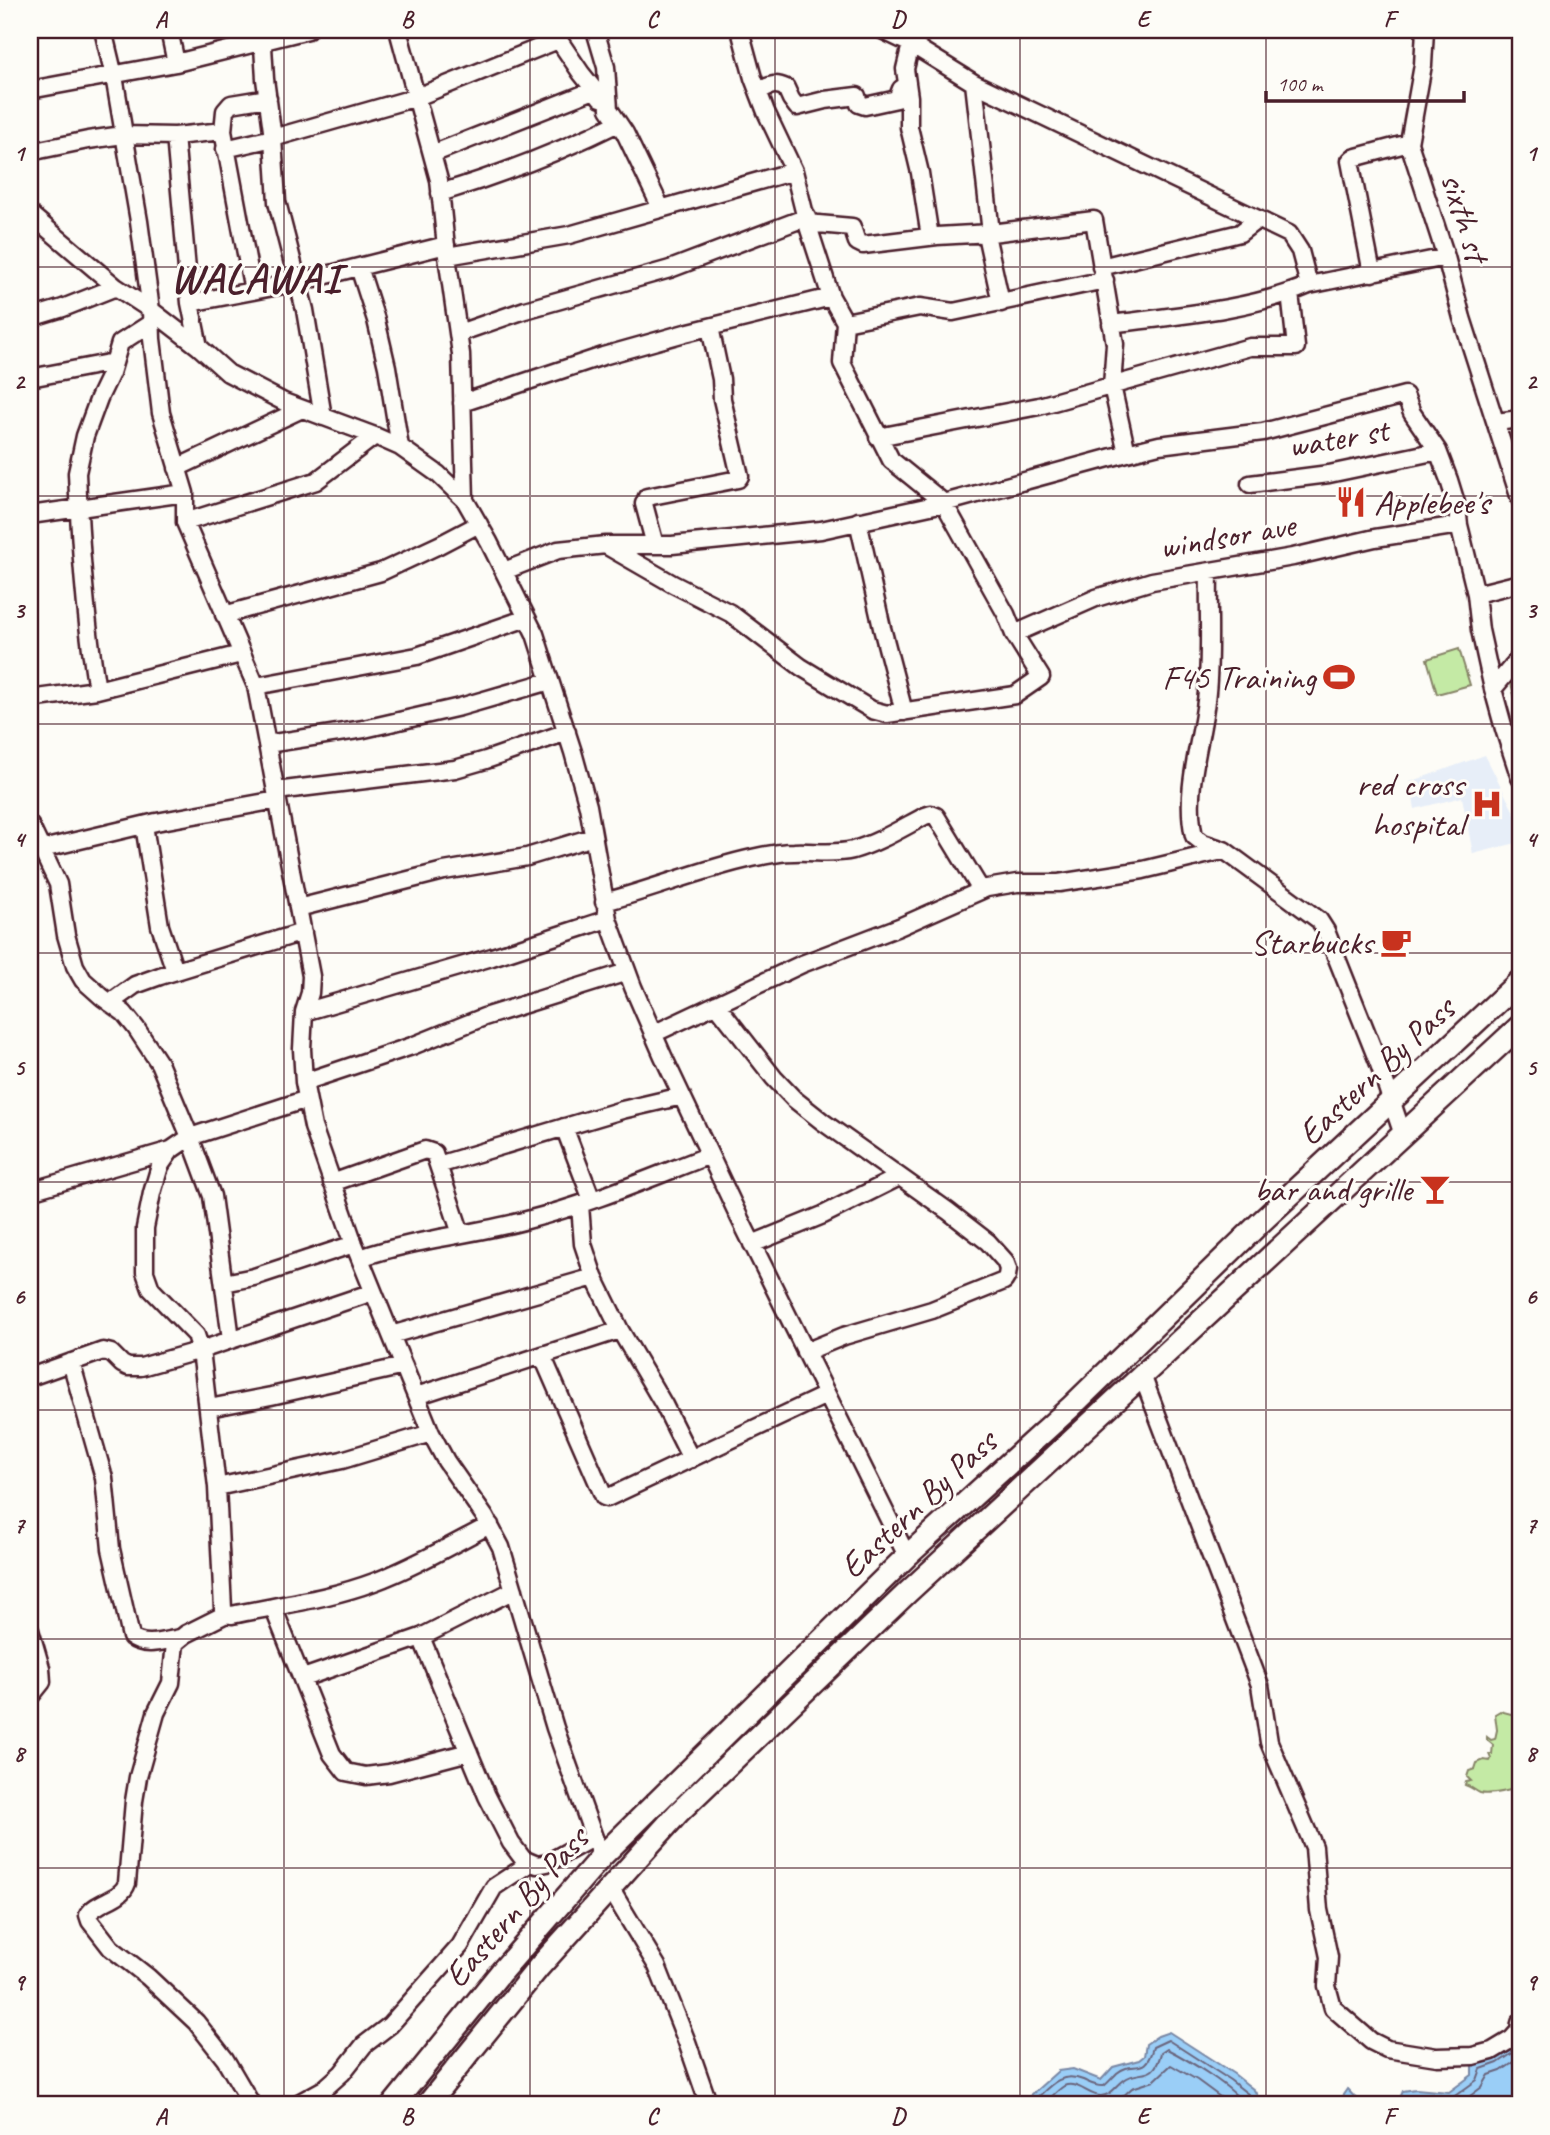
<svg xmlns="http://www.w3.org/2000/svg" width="1550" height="2135" viewBox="0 0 1550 2135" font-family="Caveat,sans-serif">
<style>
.built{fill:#e7eef8}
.green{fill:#c4eaa5;stroke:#878468;stroke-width:2}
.water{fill:#9acef7;stroke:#7a88a5;stroke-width:2}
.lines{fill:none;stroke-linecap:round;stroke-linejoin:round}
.shore{stroke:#6a657d;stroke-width:2}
.minor-casing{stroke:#4a1f2b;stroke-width:21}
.major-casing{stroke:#4a1f2b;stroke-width:26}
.minor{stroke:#fdfcf7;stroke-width:16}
.major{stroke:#fdfcf7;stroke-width:21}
.grid{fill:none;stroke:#4a1f2b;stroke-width:2;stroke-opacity:0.55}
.labels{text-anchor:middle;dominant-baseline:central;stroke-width:6;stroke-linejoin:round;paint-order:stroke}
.street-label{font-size:35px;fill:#4a1f2b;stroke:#fdfcf7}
.poi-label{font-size:35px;fill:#4a1f2b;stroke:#fdfcf7;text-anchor:end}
.district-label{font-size:42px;font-weight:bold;letter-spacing:2px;fill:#4a1f2b;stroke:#fdfcf7}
.neatline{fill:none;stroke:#4a1f2b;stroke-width:2.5}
.grid-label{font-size:23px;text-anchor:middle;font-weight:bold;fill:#4a1f2b}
</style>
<rect width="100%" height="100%" fill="#fdfcf7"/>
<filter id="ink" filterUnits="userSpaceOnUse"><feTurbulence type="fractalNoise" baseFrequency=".0143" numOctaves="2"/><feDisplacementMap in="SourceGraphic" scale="14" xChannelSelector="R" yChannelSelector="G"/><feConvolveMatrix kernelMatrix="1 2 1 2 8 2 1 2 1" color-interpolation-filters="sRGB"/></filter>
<g filter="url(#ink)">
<path class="built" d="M1485,755L1520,824V842L1473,854L1462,797L1415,809L1410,782Z"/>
<path class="green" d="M1459,649L1470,685L1437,694L1427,659Z
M1520,658V714H1519L1505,660Z
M1520,1709V1788C1508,1790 1493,1796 1480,1793C1475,1791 1472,1787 1465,1785L1466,1782L1471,1781L1467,1777L1469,1771L1475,1769L1477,1763L1484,1760L1490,1761L1491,1759L1489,1754H1492L1493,1745L1487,1740V1737L1491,1740L1495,1739L1497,1730L1495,1714L1500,1711L1511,1714Z"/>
<path class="water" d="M1169,2032L1234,2074L1254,2090L1263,2105H1020L1058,2071L1073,2069L1101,2080L1113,2067L1139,2060L1144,2056L1146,2044L1158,2036Z
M1520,2040V2105H1397L1403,2091L1416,2089L1449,2092L1472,2075V2064Z
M1347,2089L1361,2104L1364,2105H1336Z"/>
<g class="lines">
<path class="shore" d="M1030,2105C1047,2090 1058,2070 1083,2080C1090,2083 1096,2087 1104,2086C1109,2082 1113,2077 1117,2073C1133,2059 1145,2078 1153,2047L1168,2040L1230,2080L1248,2094L1254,2105
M1043,2105C1049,2100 1057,2090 1064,2086C1076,2080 1089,2096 1101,2096C1112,2095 1116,2086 1124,2080C1139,2068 1154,2083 1161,2053L1167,2049C1185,2058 1235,2088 1244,2105
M1108,2105L1119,2100L1132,2088L1154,2081L1171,2065L1197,2080L1231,2105
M1404,2105L1408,2098L1416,2096L1430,2099L1452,2098L1477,2080L1481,2069L1498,2063L1520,2048
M1458,2105L1482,2087L1489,2075L1501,2071L1520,2058"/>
<defs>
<path id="minor" d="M103,30L114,76L139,221L151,310L152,339L161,413L185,493V522L256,686L311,976L310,993L304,1012L302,1049L304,1082L313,1127L354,1244L431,1433L446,1461L485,1517L501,1547L555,1728L601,1857
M169,30L176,63
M262,30L265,79L273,138L277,202L305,310L323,417
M398,30L439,180L447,256L461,354L465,500
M552,30L581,73L601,98
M595,30L606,67L609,109L625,133L661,208
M882,30L911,44L974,83L1289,234L1300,251L1309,285
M1425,30L1423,65L1409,143L1446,257L1462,318L1520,499
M911,44L905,69L909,97V127L920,173L930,237
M974,83L991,233L987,239L1001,303
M30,90L176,63L308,30
M758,91C770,86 774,82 786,88L791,99L797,107L825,100L857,96L859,104L865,106L897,99L901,89L907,85
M175,136L190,303L199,347
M225,149L273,138L417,97L558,40
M30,152L88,140L123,135L175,136L223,131
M432,154L594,90
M440,193C502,174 560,152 618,123
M30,214L116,287L151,310L199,347L228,373L284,402L375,436L400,447L438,474L465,500L489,542L535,634L573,752L588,806L608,919L633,987L663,1056L740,1219L907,1556
M807,223L852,227L857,242L863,245L937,236L991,233L1094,220L1115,344L1112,386L1127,453
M447,256L569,235L794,171
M359,267L376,320L387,367L400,447
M1101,267L1240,233L1258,219
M1372,273L1350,161L1353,158L1409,143
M253,291L223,131L225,111L231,104L268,98
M190,303L299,282L446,245
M30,318L63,308L116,287
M845,322L920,307L953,312L1105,280
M1111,324C1173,316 1251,310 1309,285L1446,257
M459,333L525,310L670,269L807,217
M30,378L114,362
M462,403L603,356L685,333L831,297
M1496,422L1520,419
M878,437L1039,406L1250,347H1296L1290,293
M177,468L302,409
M1250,484L1329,474L1438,451
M30,515L185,493
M858,521L882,628L904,712
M185,522L316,481L375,436
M655,545L644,504L647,497L738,479L740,476L722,399L721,379L710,327
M607,546L673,584L730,613L801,667L872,710L887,714L1015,695L1041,677L1014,634L1006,614L944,503L891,460L842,363L845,322L831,297L807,223L794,171L766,112L753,78L740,30
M504,571L558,550L606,545H672L821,530L944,503L1127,453L1159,445L1263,432L1405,395L1412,413L1438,451L1449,480L1457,506L1459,525L1476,594L1480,630L1493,689L1504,729L1520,778
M1209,572C1208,612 1211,652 1207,692C1203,739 1183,788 1194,836L1203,843L1224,850L1319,920L1326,931L1379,1064L1403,1135
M1476,594L1520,583
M224,615L381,572L439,545L479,524
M1014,634L1096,598L1152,581L1293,557L1375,538L1459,525
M256,686L417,656L527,618
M1493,689L1520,657
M97,690C85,618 80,546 77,473L85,436L99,398L111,373L120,343L151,323
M30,699L97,690L241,654
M267,744L364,729L460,707L550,681
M276,791L455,769L486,760L567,732
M30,825L58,884L66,935L75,966L83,980L102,997L124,1013L136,1028L159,1063L190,1137L212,1196L231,1339
M144,825L160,926L175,971
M42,849L156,822L277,800
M604,902C654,889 702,869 752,858C766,855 780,852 794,852C814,851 833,855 853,850C878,843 902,828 925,816L931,814L936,816L981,890
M298,908L444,871L527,857L593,837
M110,1003L135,985L160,976L303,932
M716,1004L774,1078L794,1099L823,1122L948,1211L988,1242L1005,1261L1008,1269L1007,1276L1004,1281L932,1310L844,1336L805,1352
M304,1012L492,957L608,919
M653,1034L802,964L899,927L987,888L1017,883H1059L1143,870L1222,851
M304,1082L412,1046L484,1017L627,972
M307,1099L190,1137L171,1150L160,1166L152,1193L145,1228V1272L151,1289L196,1335L201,1350L217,1487L223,1609L226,1614L232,1615C279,1605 329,1599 374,1582C414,1567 451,1545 490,1525
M564,1127L592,1200
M438,1165L622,1110L682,1096
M332,1183L425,1150L434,1153L461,1234
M30,1191L171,1150
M580,1205L583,1244L594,1277L620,1330L664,1405L691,1459
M752,1244L823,1215L899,1177
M360,1258C414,1239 472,1235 527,1220C590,1204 650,1178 710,1155
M224,1283L254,1277L354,1244
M391,1335L594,1277
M542,1355L604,1497L607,1498L826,1395
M71,1362L104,1478L111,1549L131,1637C144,1648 164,1641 179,1638
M1142,1375L1260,1685L1269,1742L1314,1847L1319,1910L1329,1957L1327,1986L1333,2008L1371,2041L1387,2049L1437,2057L1473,2056L1492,2051L1512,2039L1519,2031L1520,2023
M30,1377L103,1351L111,1353L122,1364L128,1367H141L201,1350L373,1292
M416,1396L620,1330
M209,1408L271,1396L404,1366
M217,1487L342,1460L431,1433
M273,1607L332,1754L346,1772L366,1776L389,1773L469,1752
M226,1614L186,1634L175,1643L171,1683L156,1713L138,1777L134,1801L127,1883C121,1901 97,1900 88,1915L90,1921L111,1948L148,1977L196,2022L225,2059L252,2105
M30,1630L41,1668L42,1682L30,1697
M421,1637L487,1796L511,1843L523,1859L537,1865L547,1863L594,1837
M303,1678L421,1637L514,1590
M610,1888L657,1966L687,2042L709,2105
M295,2105L324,2089L342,2073L364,2045L390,2025L460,1946L494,1887L530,1863"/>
<path id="major" d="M393,2105L501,1972L601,1857L907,1556L1072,1406L1261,1222L1520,981
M427,2105L539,1967L678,1813L907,1593L1520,1026"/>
</defs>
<use href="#minor" class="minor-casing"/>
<use href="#major" class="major-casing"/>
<use href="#minor" class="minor"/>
<use href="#major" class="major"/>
</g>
</g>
<path class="grid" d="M284,30V2105M530,30V2105M775,30V2105M1020,30V2105M1266,30V2105M30,267H1520M30,496H1520M30,724H1520M30,953H1520M30,1182H1520M30,1410H1520M30,1639H1520M30,1868H1520"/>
<defs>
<symbol id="restaurant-bare" viewBox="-9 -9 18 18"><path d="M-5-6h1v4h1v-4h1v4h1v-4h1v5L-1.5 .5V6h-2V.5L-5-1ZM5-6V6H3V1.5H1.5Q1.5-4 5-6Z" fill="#c8321e" stroke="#fdfcf7" stroke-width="2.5" paint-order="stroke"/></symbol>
<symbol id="stadium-bare" viewBox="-9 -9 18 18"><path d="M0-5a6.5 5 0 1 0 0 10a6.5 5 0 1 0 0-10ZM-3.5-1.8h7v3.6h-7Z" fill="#c8321e" stroke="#fdfcf7" stroke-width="2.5" paint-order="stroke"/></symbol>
<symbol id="hospital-bare" viewBox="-9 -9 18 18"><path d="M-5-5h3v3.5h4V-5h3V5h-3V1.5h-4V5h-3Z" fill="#c8321e" stroke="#fdfcf7" stroke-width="2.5" paint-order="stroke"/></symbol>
<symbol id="cafe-bare" viewBox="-9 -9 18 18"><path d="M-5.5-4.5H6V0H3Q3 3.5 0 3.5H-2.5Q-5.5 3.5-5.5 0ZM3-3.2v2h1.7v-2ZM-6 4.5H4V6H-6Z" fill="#c8321e" stroke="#fdfcf7" stroke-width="2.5" paint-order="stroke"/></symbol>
<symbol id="bar-bare" viewBox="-9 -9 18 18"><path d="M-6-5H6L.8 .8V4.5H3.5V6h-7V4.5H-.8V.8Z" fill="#c8321e" stroke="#fdfcf7" stroke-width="2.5" paint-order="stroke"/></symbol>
</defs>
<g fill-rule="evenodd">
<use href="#restaurant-bare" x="1329" y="480" width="44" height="44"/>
<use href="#stadium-bare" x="1317" y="655" width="44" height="44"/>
<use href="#hospital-bare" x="1465" y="782" width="44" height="44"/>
<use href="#cafe-bare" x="1374" y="920" width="44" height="44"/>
<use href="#bar-bare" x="1413" y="1167" width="44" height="44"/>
</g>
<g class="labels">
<g class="street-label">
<text transform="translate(1465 217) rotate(73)">sixth st</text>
<text transform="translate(1338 438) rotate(-10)">water st</text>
<text transform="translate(1227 536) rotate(-10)">windsor ave</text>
<text transform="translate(1376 1071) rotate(-43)">Eastern By Pass</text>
<text transform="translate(918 1504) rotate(-43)">Eastern By Pass</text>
<text transform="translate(516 1907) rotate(-49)">Eastern By Pass</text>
</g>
<g class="poi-label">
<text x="1374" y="502" text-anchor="start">Applebee's</text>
<text x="1316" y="677">F45 Training</text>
<text x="1464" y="784">red cross<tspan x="1464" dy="40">hospital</tspan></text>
<text x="1373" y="942">Starbucks</text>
<text x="1412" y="1189">bar and grille</text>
</g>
<g class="district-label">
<text x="256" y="278">WALAWAI</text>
</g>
</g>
<rect width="1550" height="2135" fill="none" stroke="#fdfcf7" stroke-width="77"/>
<path d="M1266 91v10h198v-10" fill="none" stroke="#4a1f2b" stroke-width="3.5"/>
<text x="1277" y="91" font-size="21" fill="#4a1f2b" stroke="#fdfcf7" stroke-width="5" paint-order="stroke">100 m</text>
<rect x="38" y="38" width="1474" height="2058" class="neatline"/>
<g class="grid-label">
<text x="161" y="27">A</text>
<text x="407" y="27">B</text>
<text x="652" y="27">C</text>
<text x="898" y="27">D</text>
<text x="1143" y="27">E</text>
<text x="1389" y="27">F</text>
<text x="19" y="161">1</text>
<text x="1531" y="161">1</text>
<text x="19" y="389">2</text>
<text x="1531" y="389">2</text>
<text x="19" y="618">3</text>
<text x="1531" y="618">3</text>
<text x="19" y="847">4</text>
<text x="1531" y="847">4</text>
<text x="19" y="1075">5</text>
<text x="1531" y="1075">5</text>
<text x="19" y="1304">6</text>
<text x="1531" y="1304">6</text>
<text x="19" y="1533">7</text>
<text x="1531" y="1533">7</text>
<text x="19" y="1761">8</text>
<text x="1531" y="1761">8</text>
<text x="19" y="1990">9</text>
<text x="1531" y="1990">9</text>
<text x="161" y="2124">A</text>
<text x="407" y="2124">B</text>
<text x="652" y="2124">C</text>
<text x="898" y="2124">D</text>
<text x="1143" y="2124">E</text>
<text x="1389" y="2124">F</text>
</g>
</svg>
